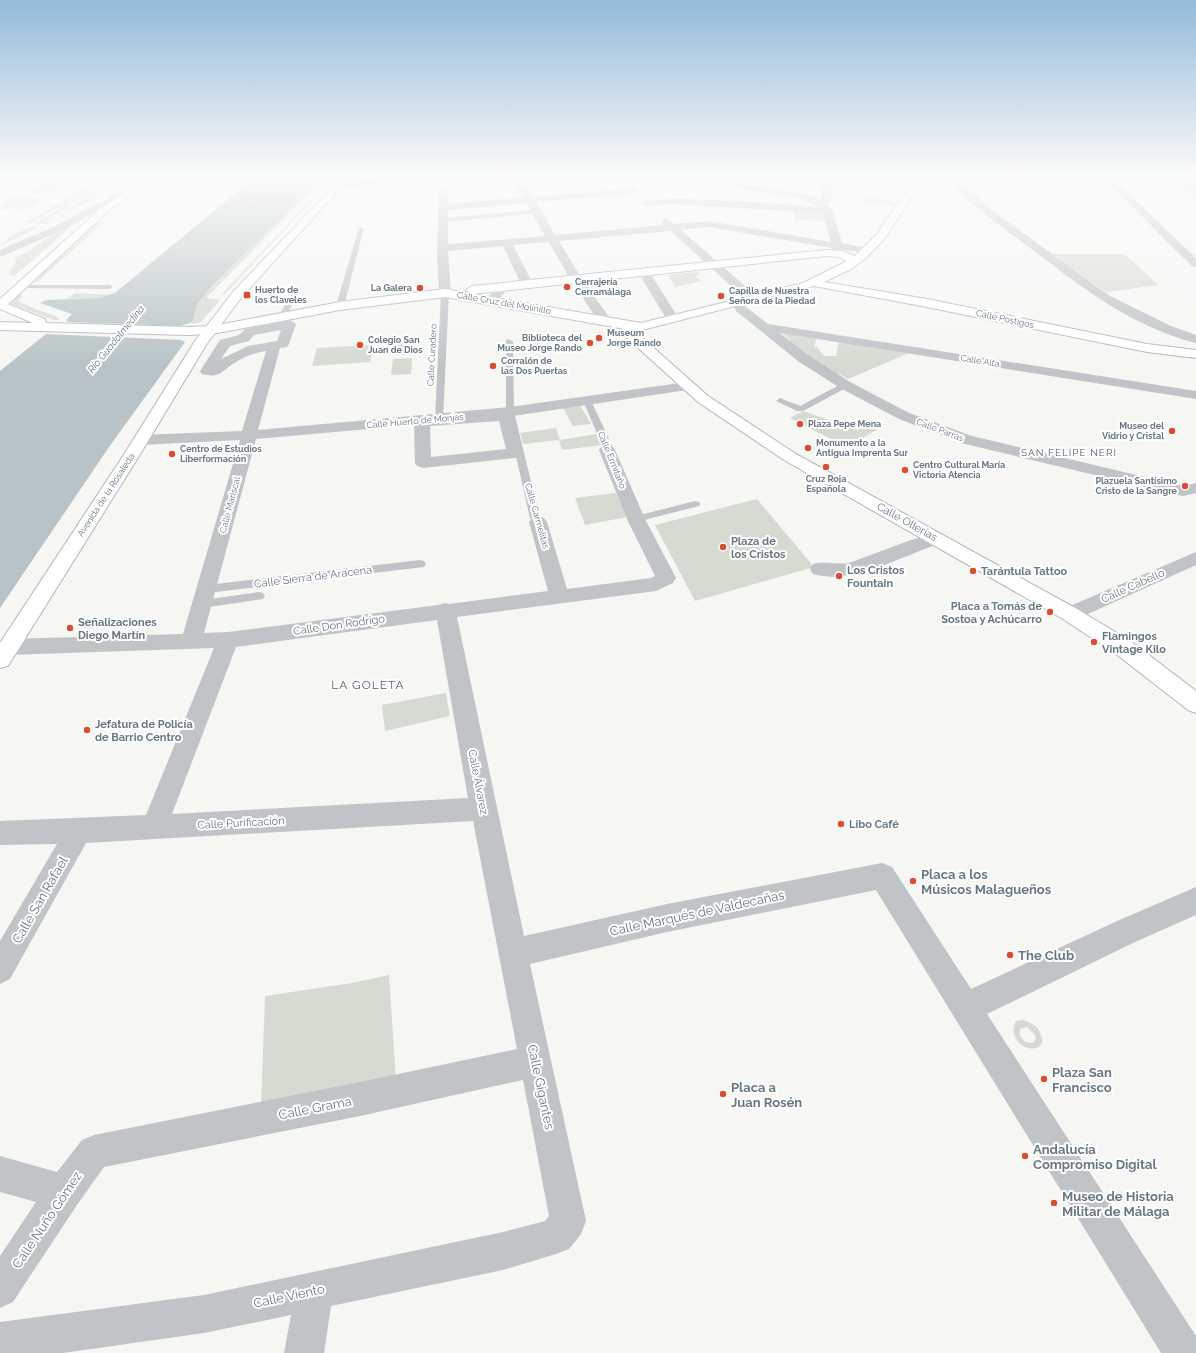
<svg xmlns="http://www.w3.org/2000/svg" width="1196" height="1353" viewBox="0 0 1196 1353" font-family="Raleway,sans-serif">
<style>
.green{fill:#d6dbd2;fill-rule:evenodd}
.water{fill:#b7c3c6}
.pier{fill:#f6f6f3}
.lines{fill:none;stroke-linecap:round;stroke-linejoin:round}
.secondary-casing{stroke:#b0b6ba;stroke-width:2}
.primary-casing{stroke:#b1b6b9;stroke-width:2}
.lane{fill:#c0c4c7;fill-rule:evenodd}
.street{fill:#c0c4c7;fill-rule:evenodd}
.secondary{fill:#fff;fill-rule:evenodd}
.primary{fill:#fff;fill-rule:evenodd}
.poi-dot{fill:#d94d30;stroke:#fff;stroke-width:1.5}
.labels{text-anchor:middle;dominant-baseline:central;stroke-width:4;stroke-linejoin:round;paint-order:stroke}
.far-poi-label{font-size:9px;font-weight:bold;fill:#677882;stroke:#fff;text-anchor:start}
.far-street-label{font-size:9px;fill:#677882;stroke:#fff}
.far-water-label{font-size:10px;font-style:italic;fill:#63797f;stroke:#fff}
.far-neighbourhood-label{font-size:10px;letter-spacing:1px;fill:#546068;stroke:#fff}
.street-label{font-size:11px;fill:#677882;stroke:#fff}
.poi-label{font-size:11px;font-weight:bold;fill:#677882;stroke:#fff;text-anchor:start}
.neighbourhood-label{font-size:12px;letter-spacing:1px;fill:#546068;stroke:#fff}
.near-poi-label{font-size:13px;font-weight:bold;fill:#677882;stroke:#fff;text-anchor:start}
.near-street-label{font-size:13px;fill:#677882;stroke:#fff}
</style>
<rect width="100%" height="100%" fill="#f6f6f3"/>
<path class="green" d="M323,177H326L206,298L220,300L201,322L181,326L192,322L197,305L210,288Z
M332,177H334L224,295L222,294Z
M48,179L74,180L51,193L24,192Z
M0,180L34,181L15,191L0,190Z
M95,182L101,183L31,223H25Z
M107,182L45,222L50,223L47,224L35,223L64,206L63,205Z
M112,182H119L86,203L50,221Z
M1176,184H1196V200Z
M866,197L898,202L895,206L863,202Z
M12,198L46,199L29,208L22,210L17,207L12,209H0V205Z
M794,210L823,212L826,221L795,220Z
M105,222L38,281L29,283L96,223Z
M29,227H39L0,246L8,238Z
M71,227L14,276L9,274L16,261L15,258C34,250 51,232 71,227Z
M1052,254H1124L1159,285L1106,292Z
M698,272L701,275L695,276L702,281L675,287L668,275Z
M75,293L111,295L98,298L66,299Z
M18,294L23,296L18,301L37,310L56,316L59,320H54L9,303Z
M782,333L817,338L814,347H817L824,356H836L839,341L909,353L848,379L839,374L836,376L786,341L791,340Z
M414,339L413,354L394,355L396,340Z
M373,345L370,362L312,366L317,348Z
M412,358L411,374L391,375L393,359Z
M580,405L591,424L573,426L563,408Z
M803,411L858,430L872,424L880,428L846,447L790,418Z
M556,428L560,440L596,434L602,445L562,450L559,440L523,444L520,433Z
M616,493L627,517L585,525L575,498Z
M757,499L814,567L695,601L655,525Z
M446,693L450,716L385,731L382,705Z
M389,975L396,1080L261,1107L265,996L352,983Z
M1023,1020C1032,1023 1038,1026 1041,1035C1050,1059 1003,1049 1016,1021ZM1027,1027L1035,1035L1036,1039L1033,1043L1025,1042L1020,1036V1029Z"/>
<path class="water" d="M255,177H323L210,288L197,305L192,322L181,326L185,342L109,447L0,608V371L46,334L68,322L66,320L72,314L40,303L46,300L98,298L115,293Z"/>
<path class="pier" d="M66,320L68,322L181,326L192,322V324L183,327L186,339L185,342L181,340L46,334Z"/>
<g class="lines">
<defs>
<path id="secondary" d="M916,177H925L885,238L865,259L849,270L824,282L927,299L1147,344L1196,350V358L1147,352L927,307L814,286L638,331V334L708,396L796,454L1077,609L1132,642L1196,691V713L1188,710L1116,654L1063,619L784,460L698,402L627,338L625,329L445,297L340,310L212,334L189,335L0,330V322L33,323L0,309V301L45,319L46,323L189,327L212,326L340,302L445,289L641,323L803,283L847,261L840,257L826,256L472,294L466,290L472,286L826,250L842,251L855,256L877,234Z"/>
<path id="primary" d="M143,177H153L105,214L4,308L0,309V299L99,210Z
M342,177H352L342,186L241,298L206,345L139,456L8,666L0,668V643L123,456L195,341L233,292Z"/>
</defs>
<use href="#secondary" class="secondary-casing"/>
<use href="#primary" class="primary-casing"/>
<path class="lane" d="M537,210L539,213L444,222L441,220L444,218Z
M359,227L364,228L344,306L340,308L336,306Z
M19,285H110L113,287L110,289L21,288L19,287Z
M296,288L301,289L285,318H279L278,316Z
M445,291L449,293L443,419L439,422L435,419L441,293Z
M506,339L513,341L514,412L540,518L543,522L538,525L534,524L530,518L506,412Z
M845,382L849,385L848,387L803,411H797L776,401L780,398L800,406Z
M587,398L591,401L612,445L610,452H604L602,445L583,401Z
M695,501L699,502L700,504L699,506L636,522L631,519L632,517Z
M420,560L424,561L426,564L424,567L207,593L201,589L207,585Z
M259,592L263,593L265,596L263,599L203,608L199,607L197,604L199,601L203,600Z"/>
<path class="street" d="M437,177H521L532,197L633,188L638,191L633,194L536,202L555,235L664,225L661,221L666,218L675,224L709,221L831,242L823,213L672,204L645,206L640,203C650,193 796,205 820,207L796,197L741,189L708,177C721,177 731,181 744,184C772,189 795,190 822,200L823,177H831L832,201L828,204L832,210L842,243L871,249L872,251L871,253L843,250L842,253L831,256L826,253L832,248L709,227L681,230L753,293L755,299L753,302H745L746,307L768,324L1196,391V399L780,333L808,355L850,382L909,413L972,436L1183,486L1196,483V493L1183,496L961,443L899,419L840,388L798,361L736,311L733,302L735,299H743V297L671,231L559,241L581,278L612,321L609,325H601L570,279L549,242L513,245L533,284L527,288L521,284L503,246L448,251L451,293L449,296H441L439,293L437,257L439,192L441,190H447L448,204L523,197L512,178L508,180L339,187L334,184L339,181ZM526,203L545,236L448,244V210Z
M946,177H956L993,211L1110,296L1171,326L1196,335V343C1128,326 1077,283 1022,242C997,223 965,201 946,177Z
M1064,177H1088V179C1083,183 1069,181 1064,177Z
M1102,177H1111L1196,258V267L1192,266Z
M133,185L138,188L136,190L63,230L0,257V250L55,226Z
M644,269L648,270L676,314L680,315L682,318L680,321L676,322L667,320L638,272Z
M506,282L512,286L502,295L497,304H489L487,301L493,290Z
M290,320L296,324L289,344L287,347L280,348L258,430L510,407L687,382L692,383L694,386L692,389L687,390L513,416L523,453L521,456L515,458L423,468L417,466L415,463L414,425L256,439L204,633L228,632L438,605L445,603L449,604L548,591L529,522L532,518L538,516L544,518L547,522L567,589L651,578L655,576L627,519L599,450L601,447L607,445L613,447L615,450L645,519L676,578L673,583L656,591L457,617L524,936L667,904L882,863L892,867L971,989L1115,922L1196,887V915L1135,942L987,1014L1196,1336V1353H1161L876,890L667,932L530,964L586,1221L581,1234L569,1249L556,1254L503,1270L331,1306L324,1353H284L291,1315L204,1333L63,1353H0V1322L204,1295L503,1232L545,1221L549,1216L523,1080L360,1116L104,1167L77,1205L13,1302L0,1308V1256L36,1202L0,1192V1156L57,1172L82,1140L94,1135L360,1082L517,1049L473,821L86,843L10,979L0,984V941L57,844L0,845V821L146,815L214,648L8,655L0,653V642L8,639L183,634L240,440L140,445L134,443L132,440L134,437L140,435L242,431L266,351C255,353 245,356 236,362C222,370 221,379 202,374L200,371L220,340L239,335L245,329ZM281,330L277,341L248,346L221,359L230,346L249,341L254,335ZM499,421L506,449L431,457L430,426ZM437,620L468,798L172,814L236,647Z
M937,533L943,535L946,539L943,543C902,554 856,586 813,574L810,569L813,564C825,561 837,565 849,563L911,540Z
M1196,552V565L1077,619L1070,621L1063,619L1060,614L1063,609Z"/>
<use href="#secondary" class="secondary"/>
<use href="#primary" class="primary"/>
</g>
<linearGradient id="sky" x2="0" y2="1"><stop stop-color="#94bada"/><stop offset="0.48" stop-color="#fbfbfa"/><stop offset="1" stop-color="#fbfbfa" stop-opacity="0"/></linearGradient>
<rect width="1196" height="367" fill="url(#sky)"/>
<g class="poi-dot">
<circle cx="567" cy="287" r="4"/>
<circle cx="420" cy="288" r="4"/>
<rect x="243" y="291" width="8" height="8" rx="2"/>
<circle cx="721" cy="296" r="4"/>
<circle cx="599" cy="338" r="4"/>
<circle cx="590" cy="343" r="4"/>
<circle cx="360" cy="345" r="4"/>
<circle cx="493" cy="366" r="4"/>
<circle cx="800" cy="424" r="4"/>
<circle cx="1172" cy="431" r="4"/>
<circle cx="808" cy="448" r="4"/>
<circle cx="172" cy="454" r="4"/>
<circle cx="826" cy="467" r="4"/>
<circle cx="905" cy="470" r="4"/>
<circle cx="1185" cy="486" r="4"/>
<circle cx="723" cy="547" r="4"/>
<circle cx="973" cy="571" r="4"/>
<circle cx="839" cy="576" r="4"/>
<circle cx="1050" cy="612" r="4"/>
<circle cx="70" cy="628" r="4"/>
<circle cx="1094" cy="642" r="4"/>
<circle cx="87" cy="730" r="4"/>
<circle cx="841" cy="824" r="4"/>
<circle cx="913" cy="881" r="4"/>
<circle cx="1010" cy="955" r="4"/>
<circle cx="1044" cy="1079" r="4"/>
<circle cx="723" cy="1094" r="4"/>
<circle cx="1025" cy="1156" r="4"/>
<circle cx="1054" cy="1203" r="4"/>
</g>
<g class="labels">
<g class="far-poi-label">
<text x="575" y="282">Cerrajería<tspan x="575" dy="10">Cerramálaga</tspan></text>
<text x="412" y="288" text-anchor="end">La Galera</text>
<text x="255" y="290">Huerto de<tspan x="255" dy="10">los Claveles</tspan></text>
<text x="729" y="291">Capilla de Nuestra<tspan x="729" dy="10">Señora de la Piedad</tspan></text>
<text x="607" y="333">Museum<tspan x="607" dy="10">Jorge Rando</tspan></text>
<text x="582" y="338" text-anchor="end">Biblioteca del<tspan x="582" dy="10">Museo Jorge Rando</tspan></text>
<text x="368" y="340">Colegio San<tspan x="368" dy="10">Juan de Dios</tspan></text>
<text x="501" y="361">Corralón de<tspan x="501" dy="10">las Dos Puertas</tspan></text>
<text x="808" y="424">Plaza Pepe Mena</text>
<text x="1164" y="426" text-anchor="end">Museo del<tspan x="1164" dy="10">Vidrio y Cristal</tspan></text>
<text x="816" y="443">Monumento a la<tspan x="816" dy="10">Antigua Imprenta Sur</tspan></text>
<text x="180" y="449">Centro de Estudios<tspan x="180" dy="10">Liberformación</tspan></text>
<text x="913" y="465">Centro Cultural María<tspan x="913" dy="10">Victoria Atencia</tspan></text>
<text x="826" y="479" text-anchor="middle">Cruz Roja<tspan x="826" dy="10">Española</tspan></text>
<text x="1177" y="481" text-anchor="end">Plazuela Santísimo<tspan x="1177" dy="10">Cristo de la Sangre</tspan></text>
</g>
<g class="far-street-label">
<text transform="translate(504 303) rotate(10)">Calle Cruz del Molinillo</text>
<text transform="translate(1005 319) rotate(12)">Calle Postigos</text>
<text transform="translate(432 355) rotate(-87)">Calle Curadero</text>
<text transform="translate(980 361) rotate(9)">Calle Alta</text>
<text transform="translate(415 421) rotate(-5)">Calle Huerto de Monjas</text>
<text transform="translate(940 430) rotate(21)">Calle Parras</text>
<text transform="translate(612 460) rotate(68)">Calle Ermitaño</text>
<text transform="translate(106 495) rotate(-57)">Avenida de la Rosaleda</text>
<text transform="translate(230 505) rotate(-75)">Calle Mariscal</text>
<text transform="translate(537 516) rotate(74)">Calle Carmelitas</text>
</g>
<g class="far-water-label">
<text transform="translate(116 339) rotate(-51)">Río Guadalmedina</text>
</g>
<g class="far-neighbourhood-label">
<text x="1069" y="452">SAN FELIPE NERI</text>
</g>
<g class="street-label">
<text transform="translate(907 522) rotate(29)">Calle Ollerías</text>
<text transform="translate(313 577) rotate(-7)">Calle Sierra de Aracena</text>
<text transform="translate(1133 586) rotate(-24)">Calle Cabello</text>
<text transform="translate(339 625) rotate(-8)">Calle Don Rodrigo</text>
<text transform="translate(478 782) rotate(79)">Calle Álvarez</text>
<text transform="translate(241 823) rotate(-3)">Calle Purificación</text>
</g>
<g class="poi-label">
<text x="731" y="541">Plaza de<tspan x="731" dy="13">los Cristos</tspan></text>
<text x="847" y="570">Los Cristos<tspan x="847" dy="13">Fountain</tspan></text>
<text x="981" y="571">Tarántula Tattoo</text>
<text x="1042" y="606" text-anchor="end">Placa a Tomás de<tspan x="1042" dy="13">Sostoa y Achúcarro</tspan></text>
<text x="78" y="622">Señalizaciones<tspan x="78" dy="13">Diego Martín</tspan></text>
<text x="1102" y="636">Flamingos<tspan x="1102" dy="13">Vintage Kilo</tspan></text>
<text x="95" y="724">Jefatura de Policía<tspan x="95" dy="13">de Barrio Centro</tspan></text>
<text x="849" y="824">Libo Café</text>
</g>
<g class="neighbourhood-label">
<text x="368" y="685">LA GOLETA</text>
</g>
<g class="near-poi-label">
<text x="921" y="874">Placa a los<tspan x="921" dy="15">Músicos Malagueños</tspan></text>
<text x="1018" y="955">The Club</text>
<text x="1052" y="1072">Plaza San<tspan x="1052" dy="15">Francisco</tspan></text>
<text x="731" y="1087">Placa a<tspan x="731" dy="15">Juan Rosén</tspan></text>
<text x="1033" y="1149">Andalucía<tspan x="1033" dy="15">Compromiso Digital</tspan></text>
<text x="1062" y="1196">Museo de Historia<tspan x="1062" dy="15">Militar de Málaga</tspan></text>
</g>
<g class="near-street-label">
<text transform="translate(40 900) rotate(-60)">Calle San Rafael</text>
<text transform="translate(697 913) rotate(-12)">Calle Marqués de Valdecañas</text>
<text transform="translate(541 1087) rotate(78)">Calle Gigantes</text>
<text transform="translate(315 1108) rotate(-11)">Calle Grama</text>
<text transform="translate(47 1220) rotate(-56)">Calle Nuño Gómez</text>
<text transform="translate(289 1296) rotate(-12)">Calle Viento</text>
</g>
</g>
</svg>
